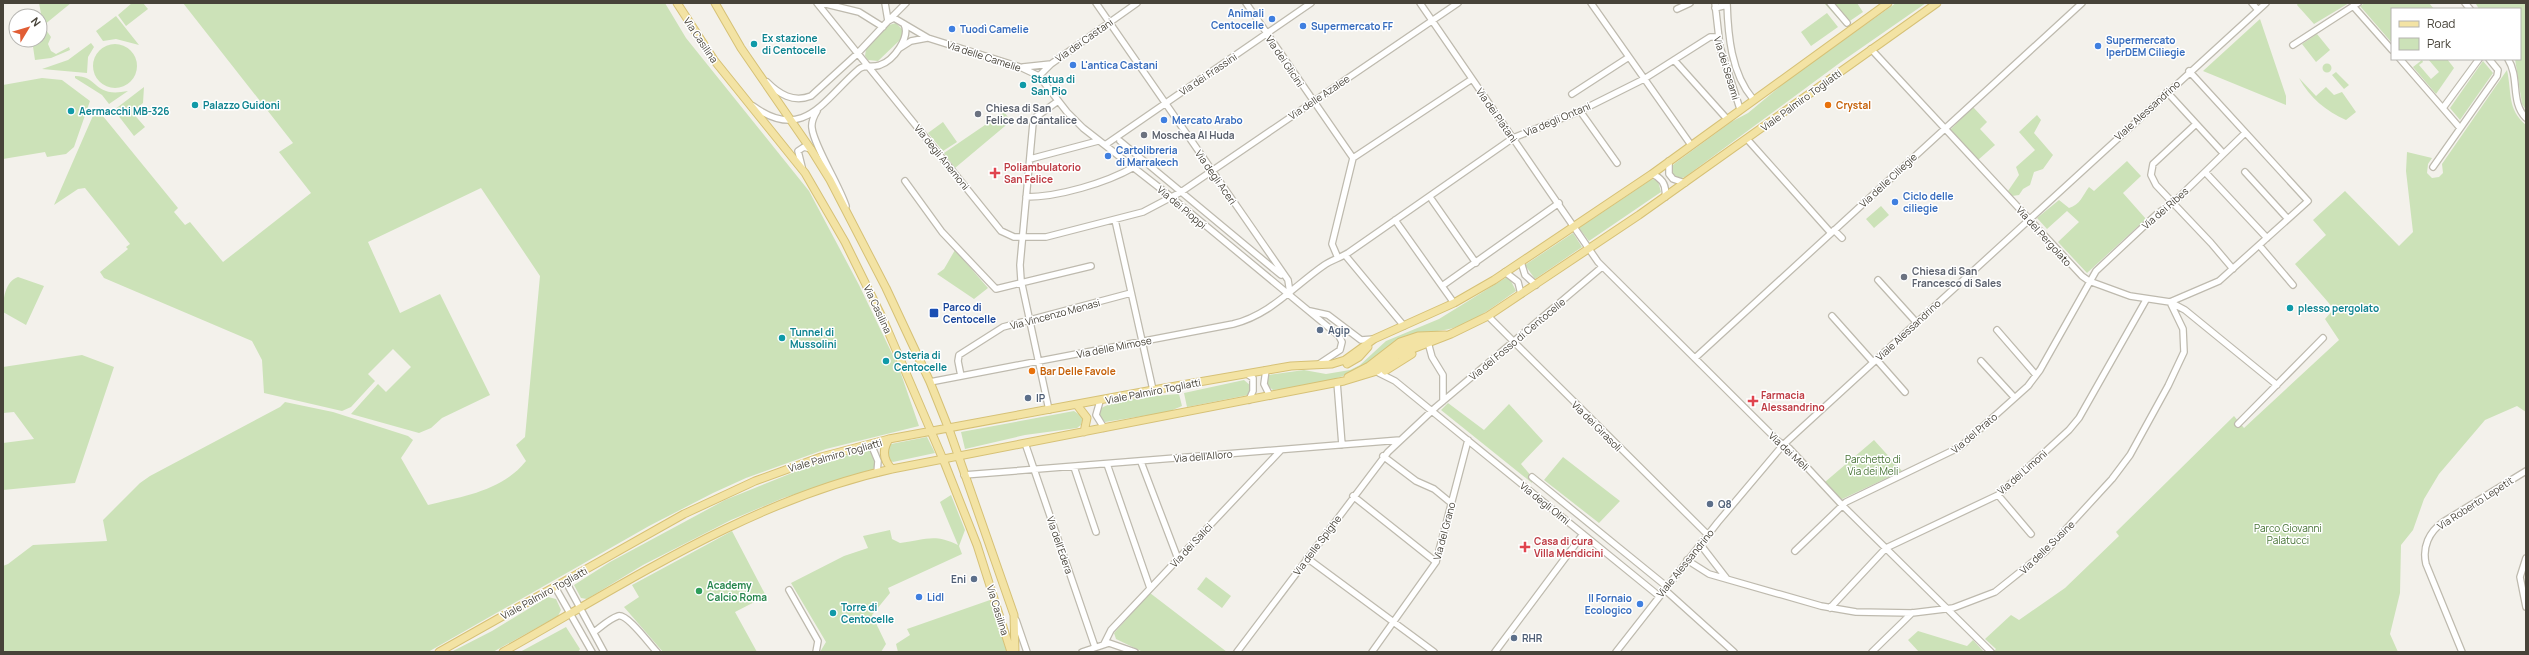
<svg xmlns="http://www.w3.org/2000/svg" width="2529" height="655" viewBox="0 0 2529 655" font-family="Manrope,sans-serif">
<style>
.green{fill:#cce2b8}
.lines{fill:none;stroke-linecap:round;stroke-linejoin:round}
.minor-casing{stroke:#bebaae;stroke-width:8}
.major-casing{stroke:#d6c176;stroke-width:9}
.minor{stroke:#fff;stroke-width:5.5}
.major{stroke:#f3e3a4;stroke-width:7}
.shop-dot{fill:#3f7fe0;stroke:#fff;stroke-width:1.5}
.culture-dot{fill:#0f9aa8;stroke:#fff;stroke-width:1.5}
.food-dot{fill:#e8710a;stroke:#fff;stroke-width:1.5}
.worship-dot{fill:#6b7280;stroke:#fff;stroke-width:1.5}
.health-dot{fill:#e0444e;stroke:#fff;stroke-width:1.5}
.transit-dot{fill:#1a4fb4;stroke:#fff;stroke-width:1.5}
.service-dot{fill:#5c6f8a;stroke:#fff;stroke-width:1.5}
.leisure-dot{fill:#2e9e5b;stroke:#fff;stroke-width:1.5}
.labels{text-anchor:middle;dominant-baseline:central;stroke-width:3;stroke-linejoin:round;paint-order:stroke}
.shop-label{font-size:10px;font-weight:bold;fill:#366cbe;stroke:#fff;text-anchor:start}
.culture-label{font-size:10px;font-weight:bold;fill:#0d838f;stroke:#fff;text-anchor:start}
.street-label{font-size:10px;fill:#474339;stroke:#fff}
.food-label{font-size:10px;font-weight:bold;fill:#c56008;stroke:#fff;text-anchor:start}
.worship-label{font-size:10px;font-weight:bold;fill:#5b616d;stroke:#fff;text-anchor:start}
.health-label{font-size:10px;font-weight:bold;fill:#be3a42;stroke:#fff;text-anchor:start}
.transit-label{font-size:10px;font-weight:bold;fill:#164399;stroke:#fff;text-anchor:start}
.service-label{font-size:10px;font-weight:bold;fill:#4e5e75;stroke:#fff;text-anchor:start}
.park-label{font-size:10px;fill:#457233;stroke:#fff}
.leisure-label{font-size:10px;font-weight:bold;fill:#27864d;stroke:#fff;text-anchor:start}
</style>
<rect width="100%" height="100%" fill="#f3f1eb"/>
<path class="green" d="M39,3H71L44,25V27L51,37L48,44L51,51L56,54L69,47L70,50L51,58L35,60L32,40H40L42,19Z
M132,3H143L148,9L126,26L118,15Z
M183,3H665L686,38L809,191L859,285L899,368L919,426L826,449L746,478L713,493L649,526L428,652H3V566L8,564L33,545L107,541L103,520L140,483L150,476L280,407L285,402L333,412L408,436L413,440L401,458L428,505C464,496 502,491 526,461L516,445L525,437L540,276L481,188L368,242L400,313L440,294L490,395L442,418L431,428L419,433L351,414L378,384L386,392L411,367L393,349L368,374L375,381L351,407L342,411L264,393L262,360L252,341L104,278L100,272L128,249L126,247L130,244L85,188L78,189L54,205L95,111L98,110L178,208L174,212L185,225L190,222L223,262L311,193L279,152L293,143Z
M1824,3H1857L1863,12L1844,25Z
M1896,3H1926L1841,62L1685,177L1679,179L1672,175L1671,167L1674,164L1731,122L1748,113L1789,79Z
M2298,3H2349L2314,24L2297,5Z
M2365,3H2429L2434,9H2392V43L2360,6Z
M2477,3H2526V110L2522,104L2515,59H2520V9H2479L2476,4Z
M1827,13L1838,27L1811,46L1801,32Z
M116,16L139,45L116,39L103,41L96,31Z
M2260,19L2286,96V105L2203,71Z
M896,23L903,30L901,39L878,61L868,60L865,56L866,49L889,25Z
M2317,34L2330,50L2316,62L2302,44Z
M91,43L94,47L88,57L87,73L42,69L68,60Z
M93 66a22 22 0 1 1 44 0a22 22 0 1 1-44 0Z
M2428,59H2447L2454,68L2436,94L2413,67L2422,60L2423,62L2419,65L2431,79L2439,72Z
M2483,61L2493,73L2460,120L2450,108Z
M2322.5 68a4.5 4.5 0 1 1 9 0a4.5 4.5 0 1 1-9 0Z
M2507,70C2512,93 2507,109 2526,125V412L2517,406L2485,420L2439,474L2424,499L2413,530L2401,545L2400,593L2390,634L2398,652H1993L1996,649L1985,639L2011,615L2019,620L2065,588L2119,536L2116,532L2234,416L2244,428L2339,340L2325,319L2334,309L2295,264L2326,235L2313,220L2345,191L2399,246L2413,232L2406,171L2407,152L2432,158L2428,164L2427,173L2432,178L2439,177L2443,173L2442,164Z
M2336,72L2349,85L2344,89L2332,75Z
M75,76C100,76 92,98 128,91L109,104L102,95L75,78Z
M42,78L62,80L90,101L74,147L66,154L47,157L45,152L3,159V85Z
M2299,78L2316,96L2326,87L2334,95L2342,92L2356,112L2346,120C2326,111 2310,98 2299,78Z
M144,87L143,103L132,112L145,127L134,136L114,110Z
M1973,107L1987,122L1980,129L1995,145L1978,160L1950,130Z
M1004,112L1011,121L955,168L944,153Z
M2037,115L2041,120L2034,133L2053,155L2043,169L2034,172L2030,185L2023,189L2019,195L2012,196L2008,191L2019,175L2016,167L2035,150L2019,132Z
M943,122L957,142L943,151L928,133Z
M2127,161L2141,176L2123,193L2146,219L2087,273L2058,242L2079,222L2067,211L2047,229L2037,218L2059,200L2069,208C2080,205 2083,195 2089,187L2094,191Z
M1652,179L1658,181L1661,192L1589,241L1579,228Z
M1881,206L1889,215L1874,228L1866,219Z
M1573,233L1582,247L1535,279L1525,265Z
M955,250L988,288L974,299L937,274L944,269Z
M18,277L44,286L26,325L3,312C3,300 5,281 18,277Z
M1507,277L1510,279L1516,291C1497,304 1476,321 1453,328C1438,333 1420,330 1405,336C1389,342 1382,355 1369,363C1341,381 1306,387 1273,390L1266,384L1269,375L1304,370L1326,374L1350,370L1360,365L1386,341L1439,319Z
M82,355L114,367L75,483L3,490V443L34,439L14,412L3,413V367Z
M1244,380L1251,386L1248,395L1187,407L1184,393Z
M1179,394L1182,406L1168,412L1105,422L1098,416L1099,410C1110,399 1163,395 1179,394Z
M1448,403L1484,430L1509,404L1543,441L1521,464L1532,477V483L1441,410Z
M1074,411L1083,417L1081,425L1077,428L1025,435L965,449L961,432Z
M927,437L935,453L893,462L889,460L888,447L891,444Z
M1874,440L1902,471L1840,500L1825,482Z
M868,449L875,454L876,465L872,470L783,498L731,520L643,565L587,599L581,598L574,585L610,562L725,500L807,467Z
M1563,457L1620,501L1599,523L1544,480Z
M951,495L965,530L959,546L962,554L888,588L890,593L872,615L886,644L881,652H820L826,642L791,583L844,556L868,548L863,536L890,530L892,539L900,543C925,540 934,533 958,545L940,502Z
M732,531L766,596L735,612L757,652H663L624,607L639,597L632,585Z
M1206,577L1231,596L1222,608L1197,589Z
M1150,593L1227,652H1143L1116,639L1114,633Z
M548,597L556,599L561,610L558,616L493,652H451L492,631Z
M990,600L1007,652H898L896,644L910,635L907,629Z
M566,627L580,649L578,652H520Z
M1918,631L1967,646L1973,640L1984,652H1919L1908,640Z"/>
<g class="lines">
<defs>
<path id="minor" d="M817,3L1001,231L1014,237H1046L1143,212L1181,192L1458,3
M822,3L859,12L883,27
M885,3L888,21
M1096,3L1288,280L1290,293
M1246,3L1353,158
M1420,3L1598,262L1778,441L1789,448L1842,505L1991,652
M1591,3L1691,145
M1715,3L1720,47L1740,109
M1727,3C1728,35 1731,73 1753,99
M1830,3L1847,23
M2252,3L2258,10
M2465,3L2470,9
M2353,6L2392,50
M1715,8L1727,5
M1677,9L1690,3
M890,19L906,3
M2293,45L2358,3
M900,48L911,41L927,38
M1871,49L2082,276L2089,281L2130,296L2170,302L2219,281L2308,201L2189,71
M2400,59L2460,128
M2508,59C2520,78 2510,102 2526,118
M1674,60L1727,119
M1023,67L1051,64
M1039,76L1051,64L1137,3
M767,82C779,94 793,103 811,96L857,54L888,21L894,18L928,38L1020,67L1039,76L1067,112L1083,128L1170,196L1339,336L1342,342L1340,350L1319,364
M2167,92L2223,153
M1572,94L1629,57
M753,106C804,143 824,99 859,69C865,64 873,68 880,65C893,61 911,37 904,24
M2443,108L2479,59
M817,111C814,116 811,122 812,128C814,146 839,184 846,206
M1580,111L1617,163
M2196,124L2153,164L2151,175L2156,185L2211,243L2233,269
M1747,139L1831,233
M1120,141L1281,275
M1105,145L1311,3
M1353,158L1472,79
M1030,159L1098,141
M1669,161V174L1673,179L1685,183
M802,167L798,151L804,147L811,149
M2433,167L2497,76L2498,70L2489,59
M2205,172L2267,238
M2245,172L2288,219
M1652,174C1662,178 1667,185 1665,197
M905,181L942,232L996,289L1091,266
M1026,197C1058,197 1106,183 1134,167
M1432,200L1476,263
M1115,220L1153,390
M1395,220L1454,303
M1834,230L1842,238
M2259,245L2293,285
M1345,255L1404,326
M1338,258L1332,244L1353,158
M1521,262L1525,275L1536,285
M1505,272L1518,282L1521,294
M1878,280L1916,322
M1442,286L1559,203
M2170,302L2185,310L2277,385
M1310,311L1328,315L1361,340L1374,339
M1488,316L1708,535
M1832,316L1873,362
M1997,330L2036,375
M1429,346L1432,357L1443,375V401
M1695,358L2082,3
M1876,359L1905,392
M1981,361L2014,397
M1266,370L1264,384L1270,396
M1379,373L1395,381L1659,596
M1247,374L1253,378V391L1249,400
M961,376L958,361L959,355L1003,327L1131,293
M930,382L1233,324C1270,315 1293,287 1323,266C1331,260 1340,258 1348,253L1513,138L1580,111L1644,79L1710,37H1717
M1337,382L1342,445
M1100,401L1096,415L1104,428
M1049,410L1021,280L1020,265L1033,123L1036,117L1058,101
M2238,424L2323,338
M1025,443L1095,647
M871,444L878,461L877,473
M1383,456L1416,481L1434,489L1451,503
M1141,462L1178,559
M1107,464L1150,588
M1074,467L1096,532
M964,475L1400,440
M1532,477L1666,586
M1998,495L2031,534
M1353,496L1436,562
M1700,544L1727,579
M1795,551L1846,502L1960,447L2028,386L2040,370L2096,271L2157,214L2174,202L2243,135
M1307,558L1434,652
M2526,558L2520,577L2526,607
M1687,560L1709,574L1821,606L1856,612L1912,613L1953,608L1995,592L2045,552L2112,479L2130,455L2168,386L2184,352L2183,329L2170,302
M566,582L604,652
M555,587L592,652
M1664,589L1734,652
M789,590L818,641L816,652
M1830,608L1886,548L1998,495L2069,430L2079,418L2146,300
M1016,620L1027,652
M594,632C601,627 609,619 618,616C627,613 650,645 657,652
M1104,644L1111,630L1281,450
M1082,652L1109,643L1135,652
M1237,652L1388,452L1436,407L1602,267
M1372,652L1436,562L1468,440
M1495,652L1583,534
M1616,652L1718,522L1783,445L2266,3
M1872,652L1912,613
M2462,652L2426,564C2422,547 2429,532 2443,522L2526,471"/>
<path id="major" d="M677,3L714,60L805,173L845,242L882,317L945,464L977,545L1011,652
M715,3L741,48L812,151L830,180L886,288L930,382L950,432L1014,615L1015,652
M1347,364L1359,357L1368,347
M1371,370L1396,350L1428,340
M1385,371L1412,354
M1348,377L1369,366L1400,342L1418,336L1445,335
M1077,405L1087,418L1084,432
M889,439C882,450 883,460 892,469
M439,652L684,514L755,481L821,457L889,439L1153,390L1291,366L1332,364L1345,360L1374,339L1454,303L1494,280L1652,174L1888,3
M503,652C628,582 751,500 892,469L1344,381L1377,371L1397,355L1451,334L1488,316L1639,215L1937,3"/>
</defs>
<use href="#minor" class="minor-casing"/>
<use href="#major" class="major-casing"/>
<use href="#minor" class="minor"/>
<use href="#major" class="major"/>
</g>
<g class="shop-dot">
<circle cx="1272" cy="19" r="4"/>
<circle cx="1303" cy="26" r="4"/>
<circle cx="952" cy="29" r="4"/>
<circle cx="2098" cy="46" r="4"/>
<circle cx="1073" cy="65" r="4"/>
<circle cx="1164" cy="120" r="4"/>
<circle cx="1108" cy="156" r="4"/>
<circle cx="1895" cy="202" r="4"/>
<circle cx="919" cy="597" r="4"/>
<circle cx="1640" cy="604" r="4"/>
</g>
<g class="culture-dot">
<circle cx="754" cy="44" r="4"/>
<circle cx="1023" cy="85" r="4"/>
<circle cx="195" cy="105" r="4"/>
<circle cx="71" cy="111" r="4"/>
<circle cx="2290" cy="308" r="4"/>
<circle cx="782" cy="338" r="4"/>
<circle cx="886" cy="361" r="4"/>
<circle cx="833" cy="613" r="4"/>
</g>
<g class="food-dot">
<circle cx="1828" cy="105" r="4"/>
<circle cx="1032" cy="371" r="4"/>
</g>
<g class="worship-dot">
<circle cx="978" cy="114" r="4"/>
<circle cx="1144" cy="135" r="4"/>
<circle cx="1904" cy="277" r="4"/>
</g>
<g class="health-dot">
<path d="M993 167h4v4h4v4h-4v4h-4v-4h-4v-4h4z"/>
<path d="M1751 395h4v4h4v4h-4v4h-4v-4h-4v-4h4z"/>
<path d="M1523 541h4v4h4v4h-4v4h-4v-4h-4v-4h4z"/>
</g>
<rect class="transit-dot" x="929" y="308" width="10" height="10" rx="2"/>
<g class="service-dot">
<circle cx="1320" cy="330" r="4"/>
<circle cx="1028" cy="398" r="4"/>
<circle cx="1710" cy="504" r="4"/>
<circle cx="974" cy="579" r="4"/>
<circle cx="1514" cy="638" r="4"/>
</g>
<circle class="leisure-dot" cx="699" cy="591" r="4"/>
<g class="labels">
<g class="shop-label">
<text x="1264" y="13" text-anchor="end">Animali<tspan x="1264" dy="12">Centocelle</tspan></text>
<text x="1311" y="26">Supermercato FF</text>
<text x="960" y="29">Tuodì Camelie</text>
<text x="2106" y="40">Supermercato<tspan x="2106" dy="12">IperDEM Ciliegie</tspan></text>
<text x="1081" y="65">L'antica Castani</text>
<text x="1172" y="120">Mercato Arabo</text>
<text x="1116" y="150">Cartolibreria<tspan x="1116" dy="12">di Marrakech</tspan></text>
<text x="1903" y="196">Ciclo delle<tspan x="1903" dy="12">ciliegie</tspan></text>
<text x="927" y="597">Lidl</text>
<text x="1632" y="598" text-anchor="end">Il Fornaio<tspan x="1632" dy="12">Ecologico</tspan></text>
</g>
<g class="culture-label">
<text x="762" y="38">Ex stazione<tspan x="762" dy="12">di Centocelle</tspan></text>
<text x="1031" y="79">Statua di<tspan x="1031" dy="12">San Pio</tspan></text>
<text x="203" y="105">Palazzo Guidoni</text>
<text x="79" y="111">Aermacchi MB-326</text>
<text x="2298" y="308">plesso pergolato</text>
<text x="790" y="332">Tunnel di<tspan x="790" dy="12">Mussolini</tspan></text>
<text x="894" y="355">Osteria di<tspan x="894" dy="12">Centocelle</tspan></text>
<text x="841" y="607">Torre di<tspan x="841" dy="12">Centocelle</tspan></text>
</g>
<g class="street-label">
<text transform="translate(701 40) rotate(56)">Via Casilina</text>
<text transform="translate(1084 40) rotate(-35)">Via dei Castani</text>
<text transform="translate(984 56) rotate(18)">Via delle Camelie</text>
<text transform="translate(1285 61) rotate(56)">Via dei Glicini</text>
<text transform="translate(1727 68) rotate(73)">Via dei Sesami</text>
<text transform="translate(1208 74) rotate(-34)">Via dei Frassini</text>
<text transform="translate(1319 97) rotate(-34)">Via delle Azalee</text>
<text transform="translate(1801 100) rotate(-36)">Viale Palmiro Togliatti</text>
<text transform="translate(2147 110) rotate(-42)">Viale Alessandrino</text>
<text transform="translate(1497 115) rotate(55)">Via dei Platani</text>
<text transform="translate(1557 119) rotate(-23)">Via degli Ontani</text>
<text transform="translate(942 157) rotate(51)">Via degli Anemoni</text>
<text transform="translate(1216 177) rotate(55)">Via degli Aceri</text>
<text transform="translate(1888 180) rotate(-43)">Via delle Ciliegie</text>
<text transform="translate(1182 207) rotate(40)">Via dei Pioppi</text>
<text transform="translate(2165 208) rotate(-41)">Via dei Ribes</text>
<text transform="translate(2044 236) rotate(48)">Via del Pergolato</text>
<text transform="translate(878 309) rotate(65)">Via Casilina</text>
<text transform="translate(1055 314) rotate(-15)">Via Vincenzo Menasi</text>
<text transform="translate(1908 330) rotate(-43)">Viale Alessandrino</text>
<text transform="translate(1517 339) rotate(-40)">Via del Fosso di Centocelle</text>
<text transform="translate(1114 347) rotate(-11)">Via delle Mimose</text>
<text transform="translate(1153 391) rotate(-11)">Viale Palmiro Togliatti</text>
<text transform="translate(1597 426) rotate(45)">Via dei Girasoli</text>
<text transform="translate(1974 433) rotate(-40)">Via del Prato</text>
<text transform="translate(1789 451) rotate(43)">Via dei Meli</text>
<text transform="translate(835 455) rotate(-16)">Viale Palmiro Togliatti</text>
<text transform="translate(1203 456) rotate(-5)">Via dell'Alloro</text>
<text transform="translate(2022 472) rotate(-41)">Via dei Limoni</text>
<text transform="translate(1545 503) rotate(39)">Via degli Olmi</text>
<text transform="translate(2475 503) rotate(-33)">Via Roberto Lepetit</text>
<text transform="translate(1444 531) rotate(-75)">Via del Grano</text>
<text transform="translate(1060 545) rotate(71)">Via dell'Edera</text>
<text transform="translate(1191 545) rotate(-47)">Via dei Salici</text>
<text transform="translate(1317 545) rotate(-53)">Via delle Spighe</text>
<text transform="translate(2047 547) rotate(-44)">Via delle Susine</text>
<text transform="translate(1685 563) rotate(-51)">Viale Alessandrino</text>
<text transform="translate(544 593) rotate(-29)">Viale Palmiro Togliatti</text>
<text transform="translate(998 610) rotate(73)">Via Casilina</text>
</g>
<g class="food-label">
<text x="1836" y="105">Crystal</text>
<text x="1040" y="371">Bar Delle Favole</text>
</g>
<g class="worship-label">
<text x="986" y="108">Chiesa di San<tspan x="986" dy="12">Felice da Cantalice</tspan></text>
<text x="1152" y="135">Moschea Al Huda</text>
<text x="1912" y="271">Chiesa di San<tspan x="1912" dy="12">Francesco di Sales</tspan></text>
</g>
<g class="health-label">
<text x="1004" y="167">Poliambulatorio<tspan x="1004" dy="12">San Felice</tspan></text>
<text x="1761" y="395">Farmacia<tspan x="1761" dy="12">Alessandrino</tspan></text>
<text x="1534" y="541">Casa di cura<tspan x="1534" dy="12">Villa Mendicini</tspan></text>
</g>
<g class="transit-label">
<text x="943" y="307">Parco di<tspan x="943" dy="12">Centocelle</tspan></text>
</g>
<g class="service-label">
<text x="1328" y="330">Agip</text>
<text x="1036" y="398">IP</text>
<text x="1718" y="504">Q8</text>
<text x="966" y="579" text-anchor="end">Eni</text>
<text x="1522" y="638">RHR</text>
</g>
<g class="park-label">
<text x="1873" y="459">Parchetto di<tspan x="1873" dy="12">Via dei Meli</tspan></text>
<text x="2288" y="528">Parco Giovanni<tspan x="2288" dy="12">Palatucci</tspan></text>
</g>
<g class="leisure-label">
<text x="707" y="585">Academy<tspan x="707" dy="12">Calcio Roma</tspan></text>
</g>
</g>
<rect width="2529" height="655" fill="none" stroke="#474339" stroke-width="8"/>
<rect x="2391" y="8" width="130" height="52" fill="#ffffff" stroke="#b5b4b0"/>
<rect x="2399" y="21" width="20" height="6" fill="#f3e3a4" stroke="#b5b4b0"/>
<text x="2427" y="28" font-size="12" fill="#474339">Road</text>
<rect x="2399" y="38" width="20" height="12" fill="#cce2b8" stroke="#b5b4b0"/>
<text x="2427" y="48" font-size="12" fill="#474339">Park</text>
<g transform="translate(28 28) rotate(52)"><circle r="19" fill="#ffffff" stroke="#b5b4b0"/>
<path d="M0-3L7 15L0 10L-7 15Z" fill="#e15d34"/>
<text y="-6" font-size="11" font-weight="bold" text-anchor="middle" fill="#474339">N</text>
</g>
</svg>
